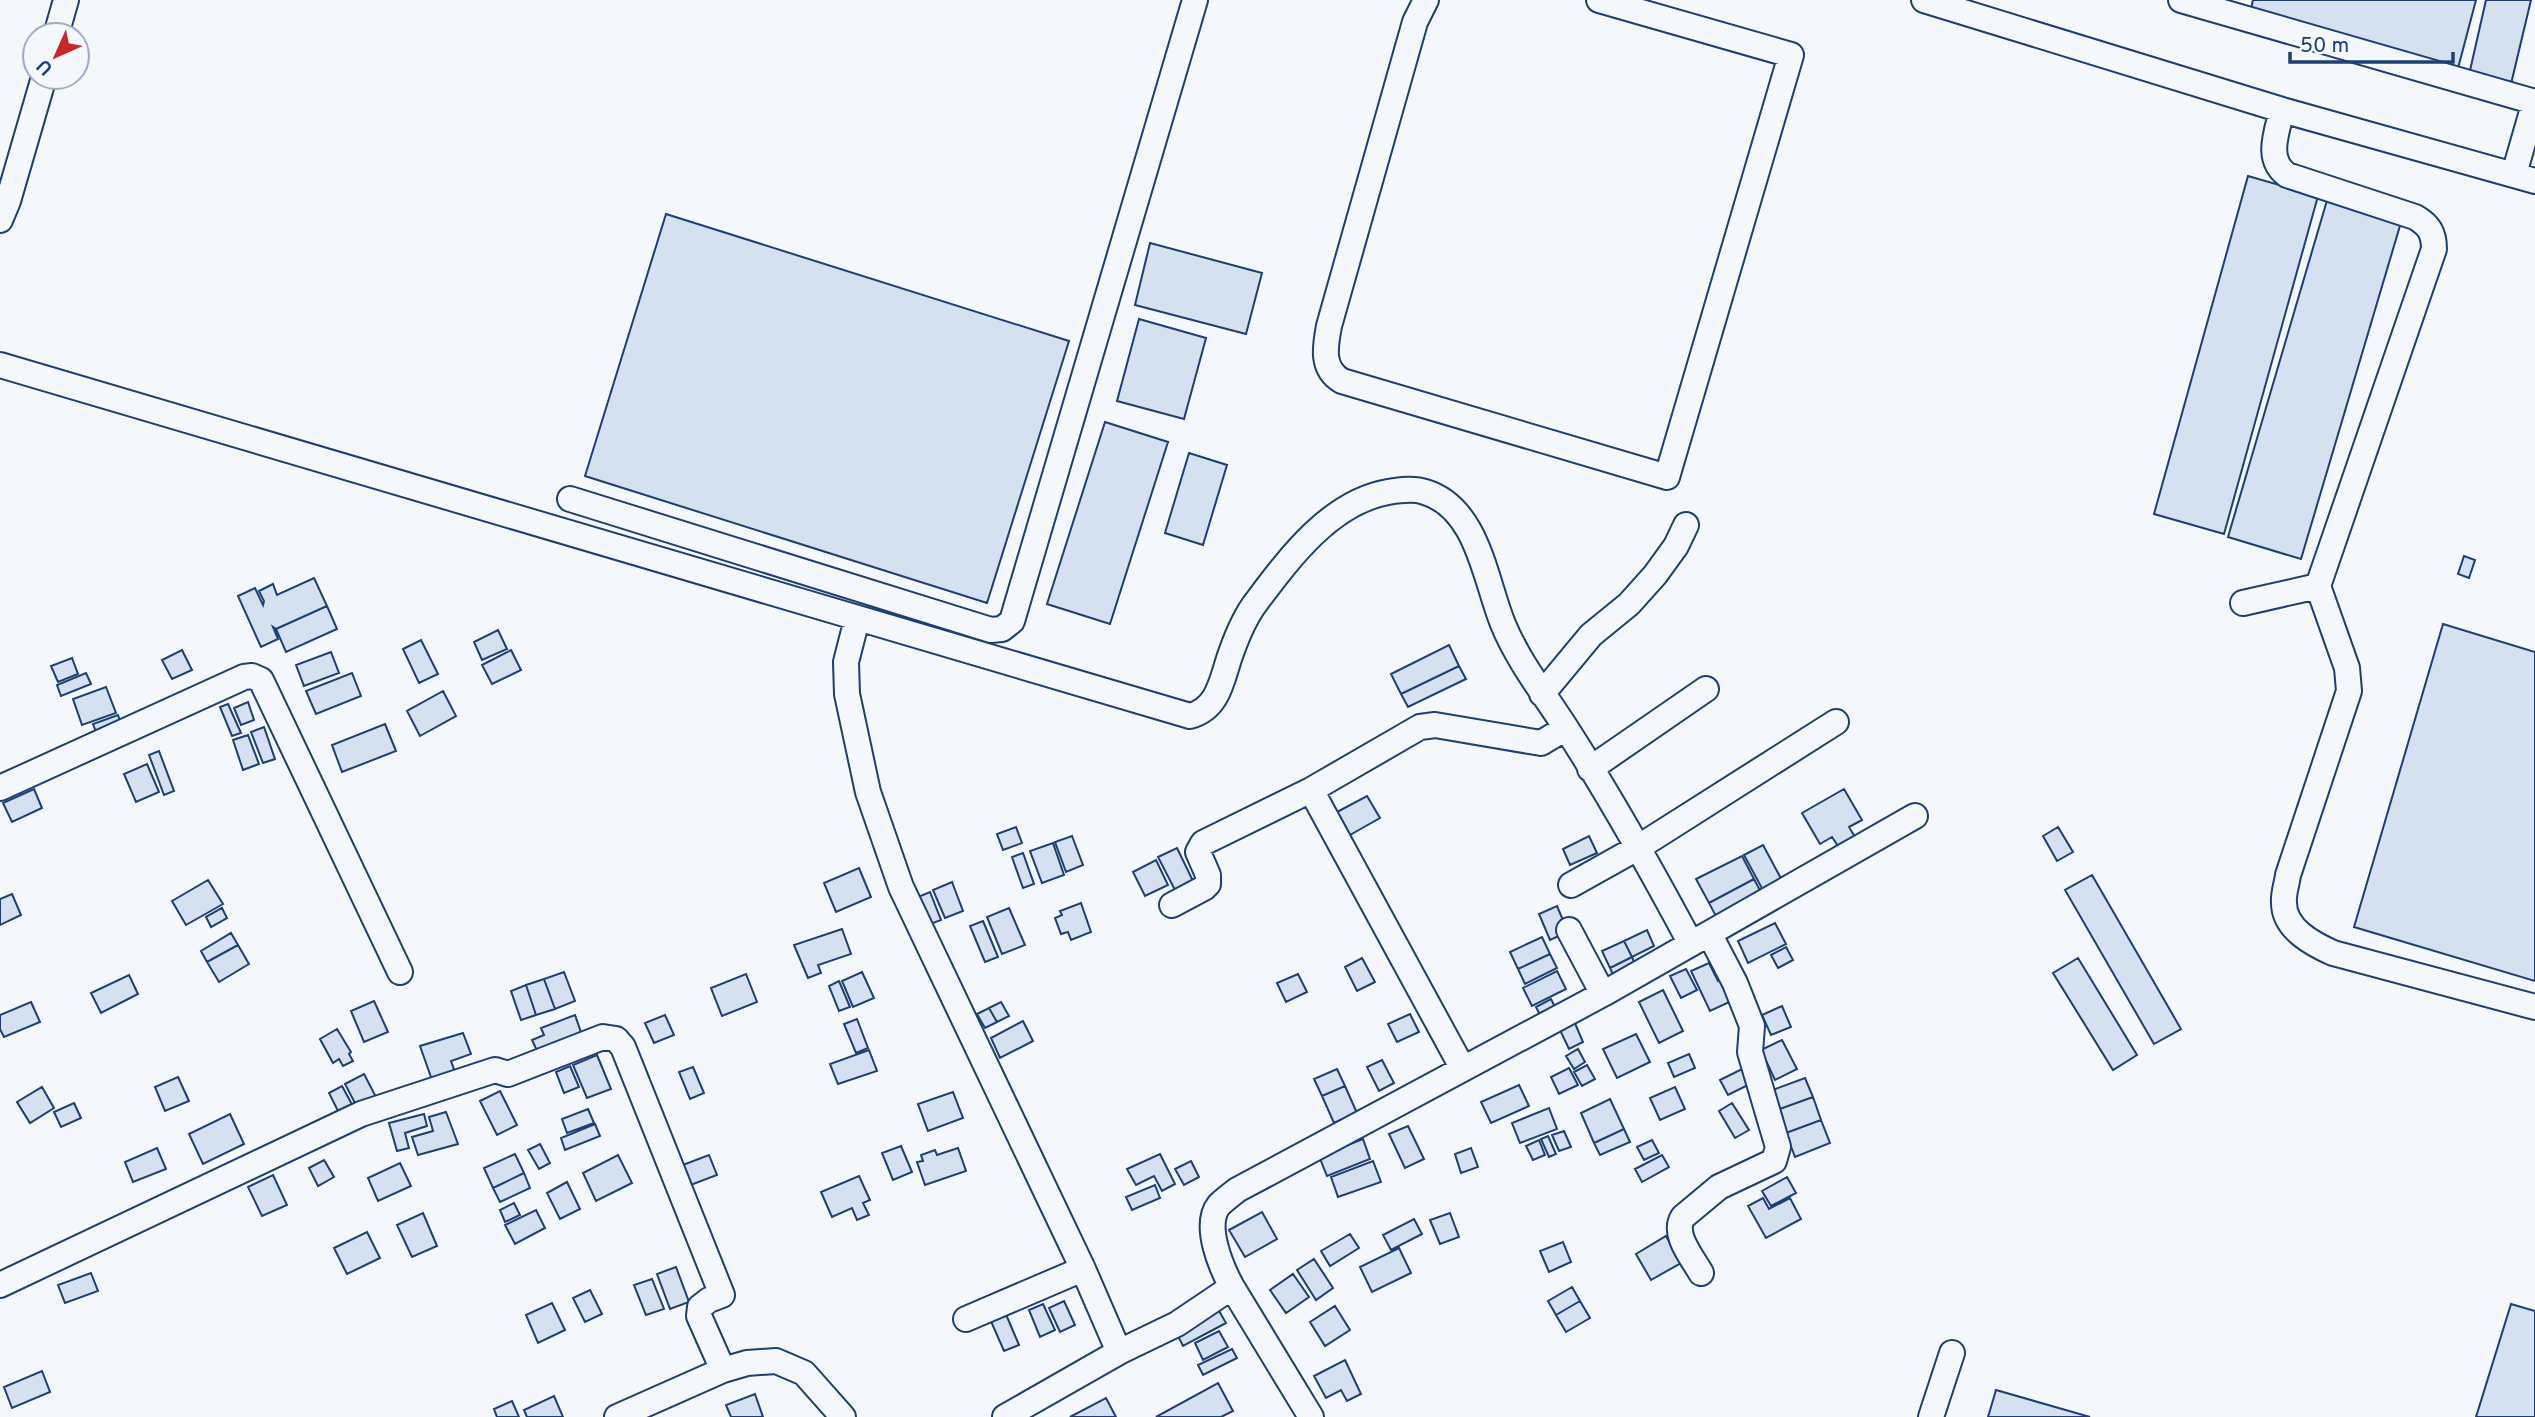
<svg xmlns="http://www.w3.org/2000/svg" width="2535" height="1417" viewBox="0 0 2535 1417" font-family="Overpass,sans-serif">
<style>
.building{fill:#d5e0f0;stroke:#1d3f73;stroke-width:2}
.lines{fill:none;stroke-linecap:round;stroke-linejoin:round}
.minor-casing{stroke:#1d3f73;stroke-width:28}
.minor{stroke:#f4f7fb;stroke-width:24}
</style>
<rect width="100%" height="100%" fill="#f4f7fb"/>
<path class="building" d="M2253,0H2476L2457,72L2249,18Z
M2486,0H2531L2511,84L2469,75Z
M2248,176L2318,196L2224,534L2154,514Z
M2328,197L2402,219L2301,559L2228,537Z
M666,214L1069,341L987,603L585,476Z
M1150,243L1262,273L1246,334L1135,305Z
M1139,319L1206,338L1184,419L1117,401Z
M1105,422L1168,442L1110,624L1047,604Z
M1189,453L1227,465L1203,545L1165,533Z
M2464,556L2475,560L2469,578L2458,574Z
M314,578L327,606L276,629L273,627L278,639L261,647L238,596L255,588L263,605L264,601L259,591L273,584L277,595Z
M327,606L337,629L286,652L276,629Z
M2443,624L2535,652V981L2354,927Z
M498,630L507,649L482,660L474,642Z
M421,640L438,674L419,683L403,649Z
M1449,645L1459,666L1401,694L1391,674Z
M182,650L192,670L172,679L162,660Z
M511,650L521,670L492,684L482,665Z
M331,652L339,673L304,686L296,665Z
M72,658L78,674L58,682L51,666Z
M1459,666L1466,679L1408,707L1401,694Z
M86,673L91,684L61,696L57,685Z
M352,673L361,696L316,714L306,691Z
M106,687L116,713L82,725L73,699Z
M443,691L456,716L420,736L407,711Z
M248,702L254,720L241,725L234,708Z
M228,704L241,733L232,736L220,707Z
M118,715L122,727L98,737L93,724Z
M385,724L396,751L342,772L332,745Z
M264,727L275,759L263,763L251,732Z
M248,735L259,764L243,770L233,740Z
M159,751L174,791L164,795L149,755Z
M147,764L159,792L136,802L124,774Z
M34,789L42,808L12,822L3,803Z
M1844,789L1862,820L1849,827L1855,837L1838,846L1832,837L1820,844L1802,813Z
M1367,796L1380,818L1350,835L1337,812Z
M1016,827L1022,843L1003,850L997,834Z
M2058,827L2073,852L2057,861L2043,836Z
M1072,836L1083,865L1066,872L1055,842Z
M1589,836L1597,853L1570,865L1563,849Z
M1053,843L1064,875L1042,883L1030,851Z
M1763,845L1784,884L1765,894L1744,855Z
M1177,848L1194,883L1176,892L1158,857Z
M1023,853L1034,884L1023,888L1012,857Z
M1742,856L1754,879L1709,903L1696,879Z
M1156,860L1168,885L1145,896L1133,872Z
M859,868L871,897L836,912L824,883Z
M2092,875L2181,1029L2154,1044L2065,890Z
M1754,879L1764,898L1719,922L1709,903Z
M208,880L223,904L186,925L172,901Z
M952,882L963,911L945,918L933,890Z
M930,892L941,920L928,925L918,897Z
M12,894L21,915L0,925V899Z
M1081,903L1091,932L1071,940L1068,932L1061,934L1055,918L1062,915L1060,911Z
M1557,906L1568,932L1550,940L1539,914Z
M222,908L227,918L211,927L206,917Z
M1009,908L1025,945L1002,954L987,917Z
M983,921L998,957L985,962L970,926Z
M1775,923L1786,944L1748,963L1738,941Z
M842,929L851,954L818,965L821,973L808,978L794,945Z
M1647,930L1654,946L1632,957L1624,941Z
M231,933L238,945L207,962L201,951Z
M1542,937L1550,954L1518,969L1510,952Z
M1624,941L1632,957L1610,968L1602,951Z
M238,945L249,964L219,982L207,962Z
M1786,947L1793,960L1778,968L1771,955Z
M1550,954L1557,968L1525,984L1518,969Z
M1632,957L1638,971L1616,981L1610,968Z
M1362,958L1375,982L1357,991L1345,967Z
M2078,958L2137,1055L2113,1070L2053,973Z
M1709,963L1718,981L1728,976L1738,998L1710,1011L1691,971Z
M1686,969L1697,990L1681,998L1670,976Z
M1557,971L1566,989L1532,1006L1523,988Z
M564,972L575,1001L555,1009L544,979Z
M862,972L874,998L853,1007L842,981Z
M746,974L757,1002L722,1016L711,988Z
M1298,974L1307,992L1286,1002L1277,983Z
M129,975L138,994L101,1013L91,993Z
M544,979L555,1009L536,1015L526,985Z
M839,981L850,1007L839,1011L829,986Z
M526,985L536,1015L521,1020L511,991Z
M1663,990L1683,1031L1659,1043L1639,1002Z
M1551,999L1556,1009L1541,1017L1536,1007Z
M374,1001L388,1032L364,1042L351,1011Z
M31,1002L40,1022L4,1037L0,1029V1015Z
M1001,1002L1009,1016L997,1022L989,1008Z
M1782,1006L1791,1027L1771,1035L1762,1015Z
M989,1008L997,1022L985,1028L977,1014Z
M1410,1014L1419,1032L1397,1042L1388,1024Z
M575,1015L583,1038L539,1055L532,1040L544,1035L541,1028Z
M665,1015L674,1035L654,1043L645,1023Z
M857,1019L868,1048L856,1053L844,1024Z
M1023,1021L1033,1041L1000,1058L991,1038Z
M1574,1021L1583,1042L1569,1049L1559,1028Z
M337,1029L351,1052L349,1054L353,1061L343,1066L339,1059L333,1063L320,1039Z
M463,1033L471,1054L451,1061L455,1072L432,1080L420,1046Z
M1636,1034L1650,1062L1617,1078L1603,1049Z
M1782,1040L1797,1069L1775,1080L1761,1050Z
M1578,1049L1585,1062L1574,1069L1566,1056Z
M869,1050L877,1071L838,1084L830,1064Z
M1689,1054L1695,1068L1674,1077L1668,1063Z
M597,1055L611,1089L587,1098L573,1065Z
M1382,1060L1394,1083L1379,1091L1367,1067Z
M1587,1065L1595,1079L1582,1086L1574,1072Z
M570,1066L579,1087L564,1093L556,1072Z
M693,1067L704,1093L690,1099L679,1072Z
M1746,1067L1754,1082L1728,1095L1720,1080Z
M1569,1068L1578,1085L1559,1094L1551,1077Z
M1337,1069L1345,1086L1322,1096L1314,1079Z
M364,1074L376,1097L357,1107L345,1084Z
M178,1077L189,1101L165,1111L155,1087Z
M1805,1078L1813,1097L1777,1110L1770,1091Z
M1519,1085L1529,1106L1491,1123L1481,1102Z
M342,1086L355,1110L341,1117L329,1093Z
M1345,1086L1357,1113L1334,1123L1322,1096Z
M42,1087L54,1108L30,1123L17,1102Z
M1675,1087L1685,1109L1660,1120L1650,1098Z
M500,1091L517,1125L497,1135L480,1101Z
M953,1092L963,1118L928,1131L918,1104Z
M1813,1097L1821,1120L1786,1133L1777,1110Z
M1610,1099L1624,1129L1594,1143L1581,1113Z
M74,1103L81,1118L61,1127L54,1112Z
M1732,1103L1749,1130L1735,1138L1719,1111Z
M1549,1108L1557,1129L1520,1143L1512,1123Z
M588,1109L594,1123L567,1133L562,1119Z
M446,1112L458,1144L418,1155L412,1137L433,1131L429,1117Z
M230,1114L244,1144L203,1164L189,1134Z
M424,1114L427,1126L405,1133L409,1148L397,1151L389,1123Z
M1821,1120L1830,1143L1795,1157L1786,1133Z
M595,1124L600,1136L565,1150L561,1138Z
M1408,1126L1424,1159L1405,1168L1389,1134Z
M1624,1129L1630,1142L1600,1155L1594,1143Z
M1564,1131L1571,1147L1559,1151L1552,1135Z
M1548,1136L1556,1154L1549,1157L1541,1139Z
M1363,1139L1370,1159L1327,1176L1319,1156Z
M1539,1140L1545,1155L1533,1160L1526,1146Z
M1652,1140L1659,1153L1644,1160L1637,1147Z
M540,1144L550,1163L539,1169L528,1150Z
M901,1146L912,1172L893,1180L882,1153Z
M157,1148L166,1169L133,1182L125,1162Z
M958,1148L966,1171L925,1185L917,1162L923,1161L921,1155L935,1150L937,1155Z
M1471,1148L1478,1167L1461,1173L1455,1154Z
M515,1154L524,1173L493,1188L484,1168Z
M1160,1154L1175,1184L1162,1191L1154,1176L1136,1185L1127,1169Z
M618,1155L632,1183L596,1201L583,1173Z
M709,1155L717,1175L688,1186L680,1166Z
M1662,1155L1669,1167L1642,1182L1635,1169Z
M324,1160L334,1177L318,1186L309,1168Z
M1191,1161L1199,1177L1184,1185L1175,1169Z
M1373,1161L1381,1182L1338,1197L1331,1177Z
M400,1163L411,1186L378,1201L368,1178Z
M524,1173L530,1188L500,1202L493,1188Z
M273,1175L287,1205L262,1216L248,1187Z
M859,1176L870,1200L863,1203L869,1215L857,1220L852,1208L832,1217L821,1192Z
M1787,1177L1796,1193L1771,1206L1762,1191Z
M567,1182L580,1209L560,1219L547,1193Z
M1155,1185L1160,1198L1132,1210L1126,1197Z
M1763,1198L1769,1209L1790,1198L1801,1219L1766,1238L1748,1206Z
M514,1203L520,1215L505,1222L500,1210Z
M536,1210L545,1228L515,1244L505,1225Z
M1262,1212L1277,1239L1245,1257L1229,1230Z
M423,1213L437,1246L412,1257L397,1225Z
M1450,1213L1459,1237L1440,1244L1430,1220Z
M1414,1219L1422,1234L1391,1250L1383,1235Z
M367,1232L380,1258L347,1274L334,1248Z
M1350,1234L1359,1248L1330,1266L1321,1251Z
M1666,1236L1681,1263L1651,1280L1636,1254Z
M1563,1242L1571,1262L1549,1272L1540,1251Z
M1399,1248L1411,1273L1372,1292L1360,1267Z
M1314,1259L1333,1288L1316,1300L1297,1270Z
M676,1267L689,1302L670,1309L657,1274Z
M91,1273L98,1291L65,1303L58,1285Z
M1293,1274L1309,1297L1286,1313L1270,1290Z
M652,1279L664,1309L646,1315L634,1285Z
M1572,1287L1580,1301L1556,1315L1548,1301Z
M590,1290L602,1314L585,1322L573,1298Z
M1064,1301L1075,1325L1060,1332L1049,1308Z
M1580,1301L1590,1318L1566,1332L1556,1315Z
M552,1303L565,1330L538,1343L526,1315Z
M1043,1304L1055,1330L1040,1337L1029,1310Z
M2511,1304L2535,1311V1417H2476Z
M1335,1306L1350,1330L1325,1346L1310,1322Z
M1218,1309L1226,1323L1183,1346L1176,1332Z
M1005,1312L1019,1345L1004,1351L990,1319Z
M1219,1331L1228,1347L1203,1360L1195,1343Z
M1232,1349L1237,1358L1203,1375L1198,1365Z
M1345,1360L1361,1394L1347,1401L1341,1390L1326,1398L1314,1376Z
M42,1371L50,1392L12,1408L4,1387Z
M1218,1383L1233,1411L1221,1417H1156Z
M1996,1390L2090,1417H1988Z
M755,1394L763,1417H731L726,1405Z
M554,1396L563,1417H527L524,1410Z
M1106,1398L1116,1417H1070Z
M512,1401L519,1417H497L494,1409Z"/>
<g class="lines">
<defs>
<path id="minor" d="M1426,0L1415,22L1329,326C1325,347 1321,369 1342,381L1667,477L1791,55L1599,0
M1924,0L2282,110L2535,181
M2181,0L2535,102
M56,35L66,0
M2282,110C2277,132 2265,159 2287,175L2415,217C2429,225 2434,233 2434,249L2318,586L2347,668L2349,691L2288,875C2287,884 2283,894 2284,903C2284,929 2313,944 2333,953L2535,1007
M2514,174L2535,101
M0,220L8,201L44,77
M0,365L1190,716C1220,708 1222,677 1231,653C1237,636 1246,615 1257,601C1290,557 1331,502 1388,492C1400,490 1414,488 1425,492C1478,508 1485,580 1503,624C1518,661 1545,695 1566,728C1611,798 1652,871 1691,944
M570,499L991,630L1002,629L1012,621L1195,0
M2243,603L2318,586
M857,619L846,662L847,694L868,792L901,887L1083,1269L1119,1352
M1542,694L1591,635L1629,604L1655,575L1676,546L1686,525
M1590,769L1706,689
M0,788L244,677L252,676L261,680L400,972
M1311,790L1463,1069
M1571,885L1639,847L1836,722
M1172,905L1204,888L1208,884V875L1198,852L1203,843L1311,790L1420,727L1435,725L1541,743L1566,728
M1569,930L1603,994
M1701,1273C1692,1257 1672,1234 1683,1217L1719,1187L1774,1161L1778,1147L1750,1052L1752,1026L1735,983L1710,935
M0,1285L361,1114L495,1070L508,1074L603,1037L616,1039L623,1047L722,1295L709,1300L700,1307L699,1316L723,1370
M1232,1287L1311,1417
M966,1319L1083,1269
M617,1417L723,1370L747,1363L776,1361L804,1373L843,1417
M1005,1417L1119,1352L1177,1324L1232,1287C1221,1267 1203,1225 1219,1205C1224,1200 1231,1195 1237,1190L1603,994L1915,816
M1931,1417L1952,1353"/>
</defs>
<use href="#minor" class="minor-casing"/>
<use href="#minor" class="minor"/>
</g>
<g transform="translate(56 56) rotate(225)"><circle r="33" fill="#f4f7fb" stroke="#9eadc5" stroke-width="2"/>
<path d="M0-5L12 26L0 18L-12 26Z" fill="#c62828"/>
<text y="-10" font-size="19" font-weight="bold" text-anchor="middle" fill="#1d3f73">U</text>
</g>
<path d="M2290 52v10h163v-10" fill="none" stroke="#1d3f73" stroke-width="3.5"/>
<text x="2300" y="52" font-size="21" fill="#1d3f73" stroke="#f4f7fb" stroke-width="5" paint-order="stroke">50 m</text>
</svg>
